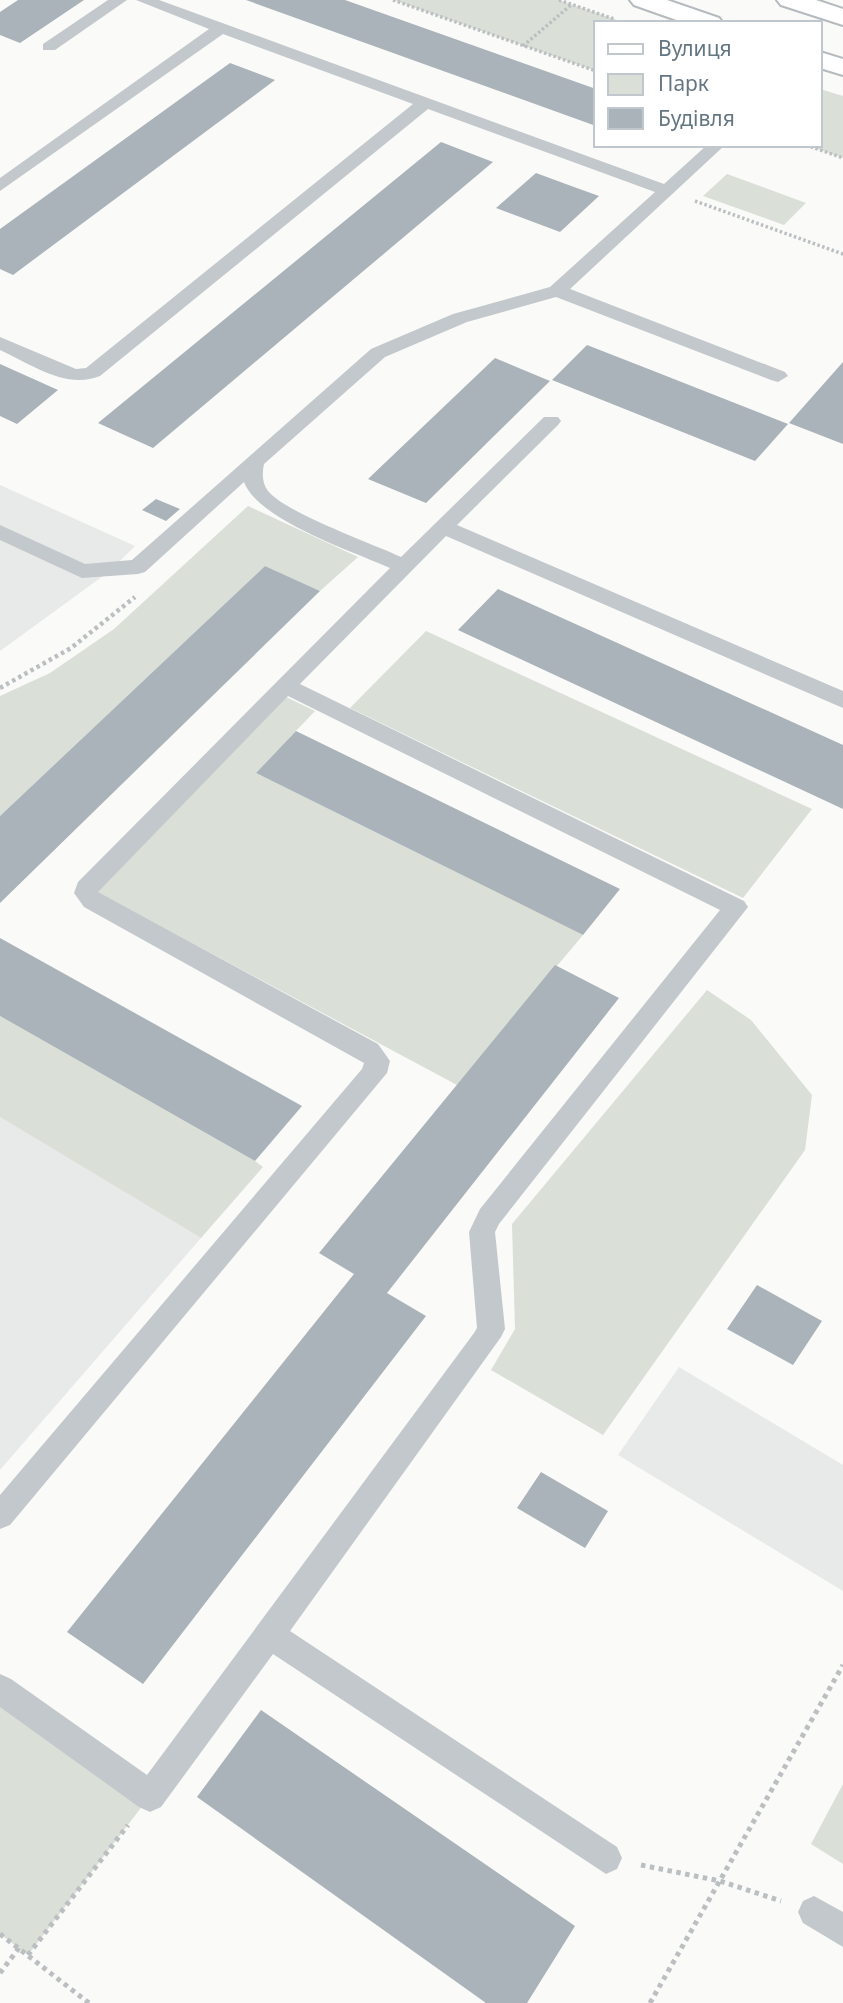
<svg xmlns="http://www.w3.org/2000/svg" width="843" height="2003" viewBox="0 0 843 2003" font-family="'Noto Sans',sans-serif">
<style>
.built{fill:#e8e9e9}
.green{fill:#dadfd7}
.building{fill:#aab3b9}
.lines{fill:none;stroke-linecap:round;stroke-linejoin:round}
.primary-casing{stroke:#b5babe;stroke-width:4}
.path-far2{stroke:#bbbfc2;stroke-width:3.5;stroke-dasharray:2.5 2.5;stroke-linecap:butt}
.path-far1{stroke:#bbbfc2;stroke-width:4.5;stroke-dasharray:3.5 3.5;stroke-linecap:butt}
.path{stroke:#bbbfc2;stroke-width:5;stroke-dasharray:4.5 4.5;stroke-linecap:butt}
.service{fill:#c3c8cc;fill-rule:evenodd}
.primary{fill:#fff;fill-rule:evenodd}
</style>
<rect width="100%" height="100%" fill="#fafaf8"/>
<path class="built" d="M0,485L135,546L110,571L0,651Z
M0,1117L201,1238L0,1470Z
M679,1367L843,1465V1591L618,1455Z"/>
<path class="green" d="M393,0H559L626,23H596V71Z
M820,89L843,96V158L806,145H820Z
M727,174L806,203L784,225L703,196Z
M248,506L358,557L320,591L265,566L0,816V696L50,673L114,629Z
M426,631L812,809L743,898L350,708Z
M284,696L315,711L256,773L583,935L457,1085L95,891Z
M707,990L751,1020L812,1095L805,1150L603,1435L491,1370L515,1329L512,1224Z
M0,1016L255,1161L263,1167L201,1238L0,1117Z
M0,1689L150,1796L28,1955L0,1934Z
M843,1784V1864L811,1844Z"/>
<path class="building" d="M18,0H84L20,43L0,35V12Z
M246,0H345L596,89V126Z
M230,63L275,80L13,275L0,269V229Z
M441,142L493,162L153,448L98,423Z
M536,173L574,187L599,196L560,232L496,208Z
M587,345L651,370L788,424L755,461L552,380Z
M495,358L550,381L426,503L368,479Z
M843,362V444L789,423Z
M0,364L58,390L17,424L0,416Z
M156,499L180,509L166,521L142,510Z
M265,566L320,591L0,903V816Z
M498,589L843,745V809L458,630Z
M296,731L620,889L583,935L256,773Z
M0,938L302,1106L255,1161L0,1016Z
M555,965L619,998L387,1293L426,1316L143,1684L67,1632L354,1274L319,1253Z
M757,1285L822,1321L793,1365L727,1329Z
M541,1472L608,1511L585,1548L517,1508Z
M261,1710L575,1926L527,2003H486L197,1797Z"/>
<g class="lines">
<defs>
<path id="primary" d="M630,0H667L719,18L723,23H685L634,5Z
M777,0H816L843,9V25L781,5Z
M820,52L843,59V75L820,68Z"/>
</defs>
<use href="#primary" class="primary-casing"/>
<path class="path-far2" d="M393,0L596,71
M559,0L614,19
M523,46L571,5
M806,145L843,158
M695,201L843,254"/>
<path class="path-far1" d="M0,688L71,648L135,597"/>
<path class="path" d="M641,1865L720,1881L781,1901
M0,1934L89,2003
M28,1955L128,1825
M0,1973L19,1948
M650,2003L843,1665"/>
<path class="service" d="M108,0H127L55,50H43V44Z
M136,0H159L664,184L707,145H725L570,289L785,372L788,376L778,382L771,380L556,297L467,322L385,357L264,464C262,473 262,483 268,491C286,513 371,543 401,557L544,417H558L561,421L558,425L457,525L843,691V708L446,536L300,684L744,901L748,907L499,1224L495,1232L505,1329L501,1337L290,1631L617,1847L622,1858L617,1869L606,1874L273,1654L161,1807L150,1812L139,1807L0,1707V1674L11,1679L147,1775L474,1333L477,1328L469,1232L480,1209L720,910L288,696L98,892L378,1044L390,1061L387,1073L10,1525L0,1529V1495L362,1069L364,1063L84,907L74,893L78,882L390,568C352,551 258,520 244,482L145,572L138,574L82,578L0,540V525L85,564L132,560L371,349L453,314L550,287L655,192L428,109L100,376C66,390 31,364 0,350V337L76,369L86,368L413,104L223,34L0,191V178L209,29Z
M814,1896L843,1912V1947L803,1923L798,1912L803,1901Z"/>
<use href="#primary" class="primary"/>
</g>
<rect x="594" y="21" width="228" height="126" fill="#ffffff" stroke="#c1c8cd" stroke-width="2"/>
<rect x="608" y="44" width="35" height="10" fill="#ffffff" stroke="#c1c8cd" stroke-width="2"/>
<text x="658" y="56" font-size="21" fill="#657683">Вулиця</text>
<rect x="608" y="74" width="35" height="21" fill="#dadfd7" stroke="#c1c8cd" stroke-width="2"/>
<text x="658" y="91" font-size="21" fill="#657683">Парк</text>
<rect x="608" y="108" width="35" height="21" fill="#aab3b9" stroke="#c1c8cd" stroke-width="2"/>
<text x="658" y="126" font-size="21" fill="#657683">Будівля</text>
</svg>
